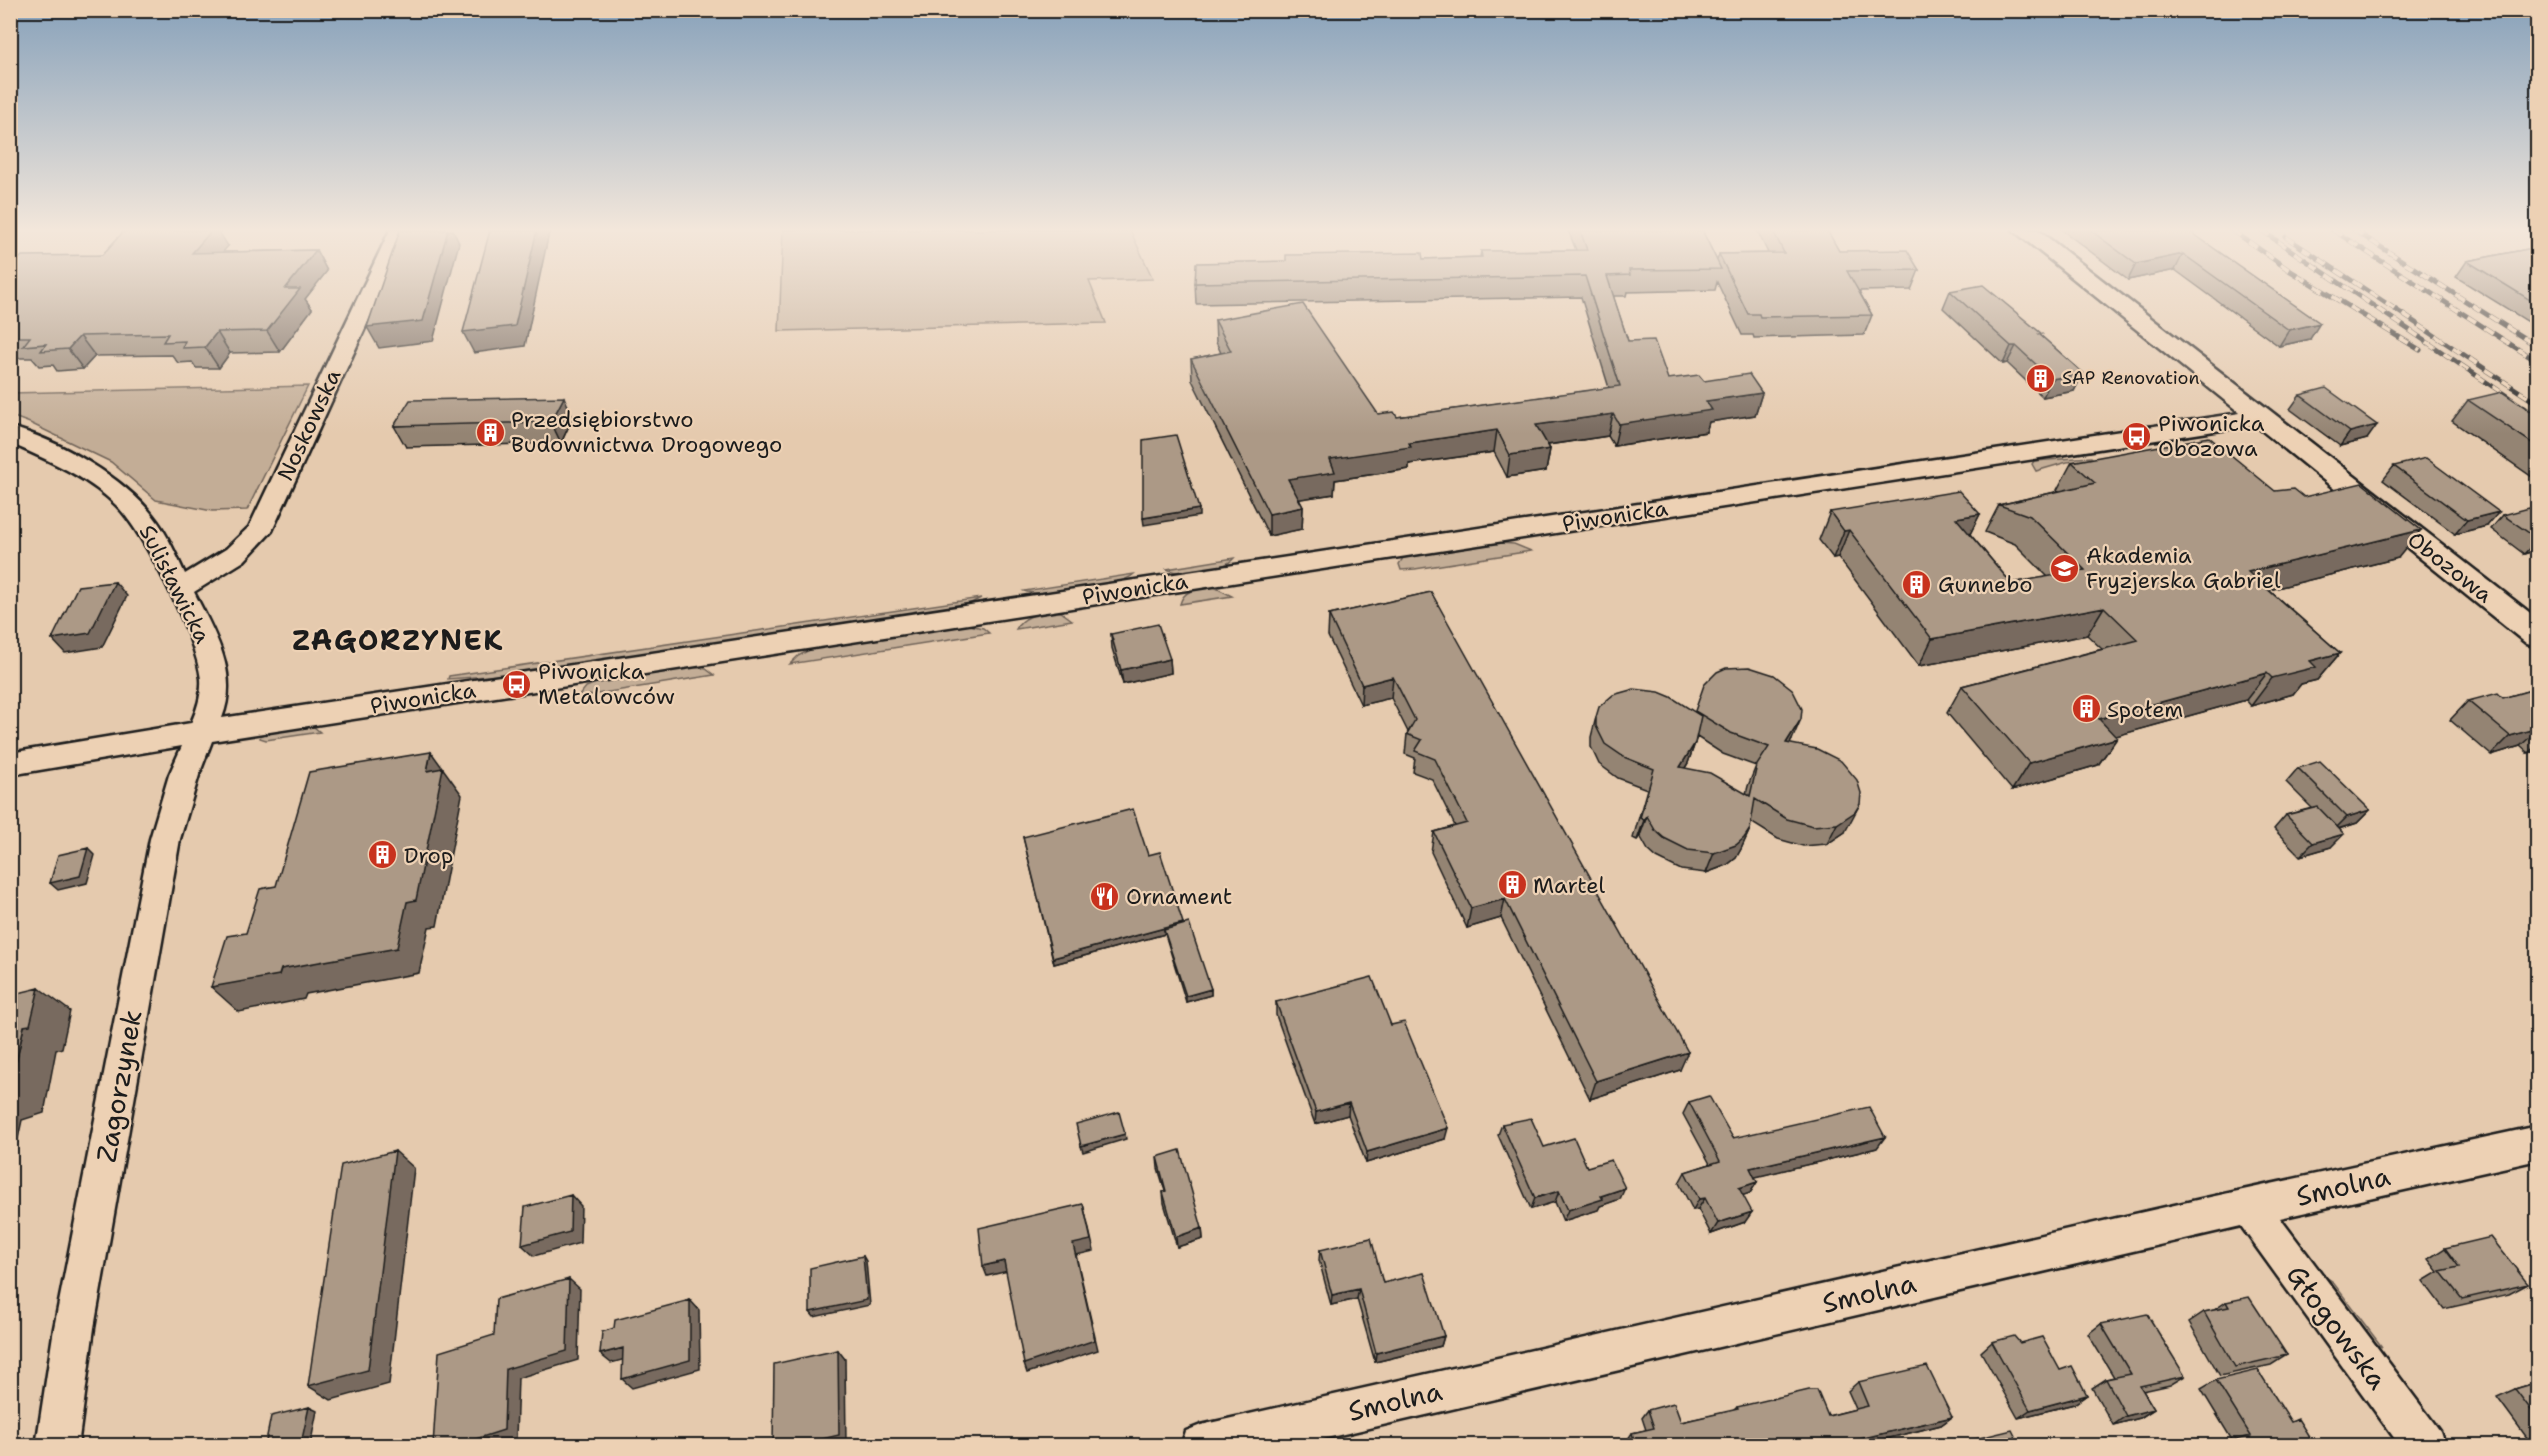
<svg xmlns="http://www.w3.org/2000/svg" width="2548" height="1456" viewBox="0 0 2548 1456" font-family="'Shantell Sans',sans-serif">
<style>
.green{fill:#c3ad96;stroke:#706459;stroke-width:1.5}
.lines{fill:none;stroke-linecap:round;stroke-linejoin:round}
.minor-casing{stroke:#1c1c1c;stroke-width:5}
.tertiary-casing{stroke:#1c1c1c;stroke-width:5}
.minor{fill:#edd1b4;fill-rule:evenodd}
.tertiary{fill:#edd1b4;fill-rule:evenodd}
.rail-casing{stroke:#1c1c1c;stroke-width:5}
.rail{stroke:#edd1b4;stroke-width:4;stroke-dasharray:10;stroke-linecap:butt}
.wall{fill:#948473;stroke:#1c1c1c;stroke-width:1.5;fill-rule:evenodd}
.shaded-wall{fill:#786b5e;stroke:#1c1c1c;stroke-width:1.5}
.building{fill:#ac9986;stroke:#1c1c1c;stroke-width:1.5}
.labels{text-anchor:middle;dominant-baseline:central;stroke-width:4.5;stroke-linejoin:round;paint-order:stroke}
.far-poi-label{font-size:18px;fill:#1c1c1c;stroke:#edd1b4;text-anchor:start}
.poi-label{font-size:22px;fill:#1c1c1c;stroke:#edd1b4;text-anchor:start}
.street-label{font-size:22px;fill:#1c1c1c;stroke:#edd1b4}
.near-street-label{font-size:27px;fill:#1c1c1c;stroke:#edd1b4}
.district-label{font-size:28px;font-weight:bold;letter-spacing:1.5px;fill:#1c1c1c;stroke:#edd1b4}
</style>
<rect width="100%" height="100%" fill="#e5caae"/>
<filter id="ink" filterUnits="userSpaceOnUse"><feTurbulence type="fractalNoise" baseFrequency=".0167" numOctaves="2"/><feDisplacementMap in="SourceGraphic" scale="12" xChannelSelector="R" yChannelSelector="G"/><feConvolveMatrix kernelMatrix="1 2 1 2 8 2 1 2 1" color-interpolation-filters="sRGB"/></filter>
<g filter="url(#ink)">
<path class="green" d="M783,230H1130L1153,279L1089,281L1106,323L779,331Z
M308,386L247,510L212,511L156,500L111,462L30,423L11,416V393Z
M2091,457L2093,459L2067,462L2036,471L2032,464L2034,461Z
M1499,543L1514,544L1531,551L1415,569L1401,570L1399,564L1403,558Z
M1234,558C1224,570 1181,577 1167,569Z
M1134,574C1121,587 1041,598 1024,591Z
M1214,587L1232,596L1180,604C1184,588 1200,589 1214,587Z
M981,598L965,606L515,674L448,679L449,676Z
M1053,611L1061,612L1072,620L1016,629C1024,615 1038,614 1053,611Z
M969,625L983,628L989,633L790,664L798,656L811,649Z
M693,667L706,669L714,675L578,697L586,687L598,682Z
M308,727H314L320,732L266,740L260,738L261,734Z
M2321,1274L2332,1281L2382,1347L2357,1334Z"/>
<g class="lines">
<defs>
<path id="minor" d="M390,230H410L272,531L244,561L194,592C214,632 240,673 222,718L2260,410L2268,412L2272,417L2268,422L2260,424L212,741L199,775L180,839L94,1328L78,1446H36L54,1328L150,839L169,775L182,746L10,775V753L191,723C197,710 202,694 201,679C197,639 145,533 116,505C87,476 47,460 10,443V427C57,439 125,478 154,517C167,533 176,555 185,574L226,549L249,527Z
M2538,1126V1160L2280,1218L2440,1431L2445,1446H2400L2241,1226L1292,1446H1181L1186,1431L1201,1425L2201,1199Z"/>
<path id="tertiary" d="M2013,230H2038L2538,619V647L2527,644Z"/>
</defs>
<use href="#minor" class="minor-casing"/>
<use href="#tertiary" class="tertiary-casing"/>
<use href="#minor" class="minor"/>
<use href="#tertiary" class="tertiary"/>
<defs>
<path id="rail" d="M2232,230L2289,270L2420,350
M2261,230L2538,417
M2333,230L2538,362
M2354,230L2538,347
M2286,237L2538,404"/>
</defs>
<use href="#rail" class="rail-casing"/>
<use href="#rail" class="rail"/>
</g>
<path class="wall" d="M1568,230H1702L1717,261L1719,254L1768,253L1757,230H1827L1839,251L1919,270L1911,290L1859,291L1872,315L1864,335L1754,338L1753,335H1742L1717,282L1715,290L1627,292L1626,296H1613L1628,341L1668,379L1704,381L1762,393L1755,415L1709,422L1706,432L1614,446L1608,436L1548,445L1550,449L1546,471L1507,477L1494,452L1409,464V469L1335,480L1334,494L1299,499L1303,507L1302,529L1269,536L1192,380L1191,359L1221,353L1216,342L1215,320L1378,414L1397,417L1609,388L1581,297L1196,304L1195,283L1423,259L1480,257L1481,251L1576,250Z
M2062,230H2188L2310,339L2279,346L2175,270L2128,280Z
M228,246L222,252L316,250L327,271L305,299L312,309L280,352L230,353L219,368H196L192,362L178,363L172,355L95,356L83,369L57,371L53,365L39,366L32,358H10V267L102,255Z
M2538,247V328L2456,277L2467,261Z
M1950,291L2041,336L2083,373L2074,391L2043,397L2007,363L2003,364L1943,308Z
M2300,395L2367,439L2340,446L2290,409Z
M2468,400L2538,416V481L2452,421Z
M573,417L561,443L406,447L394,426Z
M2072,462L2275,491L2304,497L2398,558L2269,590L2340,653L2317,680L2301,684L2293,694L2251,706L2246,700L2115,736L2117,738L2098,765L2012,790L1947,713L1962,686L2102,649L2087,635L1919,666L1838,557L1833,558L1819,540L1830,512L1980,514L1970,534L2011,583L2048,577L2015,544L1985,532L1999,505L2059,491L2057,490Z
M2394,466L2487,526L2455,534L2383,480Z
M2538,514V550L2524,554L2491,529L2503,515Z
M1431,592L1680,1070L1590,1099L1501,918L1467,928L1431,852L1434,832L1455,826L1432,779L1413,772L1415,758L1405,754L1407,734L1408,732L1391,698L1361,705L1328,636L1329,615Z
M1111,634L1170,659L1171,673L1123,684L1112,648Z
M2538,688V751L2528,753L2520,746L2491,755L2450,720L2468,701L2503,698Z
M1695,712L1792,740L1790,743L1845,832L1827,844L1803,846L1778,839L1751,822L1750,829L1741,849L1736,858L1727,865L1706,873L1681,870L1657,858L1648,850L1640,836L1637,840L1633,838L1647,789L1618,778L1599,764L1591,747V737L1596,717ZM1697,737L1723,754L1756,766L1748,786L1746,794L1685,768L1688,763Z
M2298,768L2370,810L2357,823L2339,829L2331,847L2300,856L2274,829L2286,815L2312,808L2286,782Z
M1023,837L1148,855L1183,925L1211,989V995L1186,1002L1165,934L1054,964Z
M1276,1002L1391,1025L1445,1139L1366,1163L1348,1115L1315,1124L1276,1015Z
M1689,1102L1733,1138L1877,1148L1754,1177L1757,1182L1750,1193L1743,1195L1745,1222L1711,1234L1698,1209L1693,1210L1679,1183L1685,1172L1710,1164L1683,1114Z
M1502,1124L1544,1147L1587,1167L1620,1199L1600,1206L1598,1210L1563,1221L1555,1202L1531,1209L1498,1135Z
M1157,1157L1202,1228L1203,1239L1177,1247L1164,1203L1163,1192L1165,1191L1158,1168Z
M2445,1248L2528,1284L2509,1294L2444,1309L2423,1281L2438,1272L2428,1259Z
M1320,1250L1383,1283L1444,1336L1441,1346L1375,1362L1357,1299L1331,1305L1319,1260Z
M2226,1302L2287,1355L2271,1365L2220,1376L2189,1322L2204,1312L2214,1310Z
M2101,1324L2185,1376L2170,1385L2143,1391L2154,1409L2140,1418L2113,1425L2092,1388L2106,1379L2114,1377L2088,1334Z
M1992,1342L2020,1343L2060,1370L2087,1395L2074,1404L2018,1418L1981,1352Z
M2216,1380L2291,1422L2315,1446L2232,1440L2201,1389Z
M1858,1382L1952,1417L1941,1425L1858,1446H1628L1626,1442L1632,1433L1646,1430L1642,1418L1648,1410L1681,1422L1733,1411L1737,1407L1828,1416L1856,1409L1848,1391Z
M2538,1382V1446H2533L2497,1397L2515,1389Z
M1967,1441L2020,1446H1960Z"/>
<path class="shaded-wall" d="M212,230H218L228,246L205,273L192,253Z
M448,230H453L459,243L433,341L379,348L367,327Z
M537,230H548L549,233L525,346L474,353L463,332Z
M316,250L327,271L305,299L312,309L280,352L267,331L285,289Z
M2183,254L2175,270L2128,280L2136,264Z
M2320,323L2310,339L2279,346L2289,330Z
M217,332L230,353L219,368L205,347Z
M80,336L95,356L83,369L68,349Z
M2011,346H2016L2007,363L2003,364Z
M2083,373L2074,391L2043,397L2052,379Z
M1762,393L1755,415L1709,422L1706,432L1614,446L1619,424L1706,401Z
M564,397L573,417L561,443L551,422Z
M1613,414L1608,436L1533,447L1536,425Z
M2377,425L2367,439L2340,446L2350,432Z
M1497,430L1494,452L1409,464V469L1335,480L1334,494L1288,501V479L1330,459L1409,443Z
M1550,449L1546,471L1507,477L1510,455Z
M1303,507L1302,529L1269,536V514Z
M1199,509V516L1144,525L1143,518Z
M2499,512L2487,526L2455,534L2467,520Z
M1980,514L1966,542L1956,518Z
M1849,530L1838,557L1833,558L1844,531Z
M2421,530L2398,558L2229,600L2248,572Z
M2538,539V550L2524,554Z
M115,582L127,596L102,647L65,653L52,639Z
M2104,607L2087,635L1919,666L1932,639Z
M2340,653L2317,680L2301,684L2293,694L2251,706L2272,678L2310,661Z
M1170,659L1171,673L1123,684L1121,670Z
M2267,673L2246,700L2080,746L2099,719Z
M1393,677L1391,698L1361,705L1362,685Z
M1801,719L1792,740L1778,763L1786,743Z
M2538,728V730L2520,746L2491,755L2510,736Z
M2117,738L2098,765L2012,790L2029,763Z
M1695,743L1688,763L1673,787L1680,767Z
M2538,744V751L2528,753Z
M431,752L462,795L437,926L429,927L419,973L306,994L304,999L239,1012L211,987L281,969L427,771Z
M1860,804L1845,832L1827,844L1837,824Z
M2370,810L2357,823L2334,830L2347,817Z
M1647,816L1640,836L1637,840L1644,820Z
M1750,829L1741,849L1736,858L1727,865L1706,873L1714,853Z
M2344,834L2331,847L2300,856L2313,843Z
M88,848L95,855L87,883L58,890L50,883Z
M1505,899L1501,918L1467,928L1471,908Z
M1183,923V929L1164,930L1165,934L1054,964L1053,958Z
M39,988L70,1011L62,1048L56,1050L44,1113L22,1120L10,1175V1091L24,1026Z
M1211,989V995L1186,1002V996Z
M1688,1052L1680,1070L1590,1099L1596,1081Z
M1349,1103L1348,1115L1315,1124L1316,1112Z
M1448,1128L1445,1139L1366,1163L1367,1152Z
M1125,1134L1126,1139L1083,1152L1081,1146Z
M1885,1137L1877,1148L1743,1180L1750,1168Z
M395,1151L414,1168L389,1384L331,1400L308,1386Z
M1757,1182L1750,1193L1733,1199L1739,1188Z
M1625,1188L1620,1199L1600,1206L1598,1210L1563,1221L1568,1210L1601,1196Z
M1559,1191L1555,1202L1531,1209L1535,1198Z
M571,1195L581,1206L580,1243L534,1256L522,1245Z
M1705,1198L1698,1209L1693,1210L1699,1199Z
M1083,1204L1094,1251L1076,1255L1098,1350L1027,1373L1024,1364L1073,1244Z
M1752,1212L1745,1222L1711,1234L1718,1223Z
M1202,1228L1203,1239L1177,1247L1176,1237Z
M863,1256L866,1261L870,1305L814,1317L810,1312Z
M1004,1261L1008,1271L987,1276L983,1266Z
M569,1279L580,1289L578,1360L518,1378L516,1438L494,1446H454L506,1369Z
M1359,1289L1357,1299L1331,1305L1332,1295Z
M690,1300L699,1310L700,1369L632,1388L622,1379Z
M1444,1336L1441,1346L1375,1362L1376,1353Z
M623,1348L633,1357L611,1363L600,1354Z
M838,1350L845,1359L846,1443L836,1446H793Z
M2087,1395L2074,1404L2018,1418L2030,1410Z
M309,1407L317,1411L310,1446H296Z
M2154,1409L2140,1418L2113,1425L2126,1416Z
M1952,1417L1941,1425L1858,1446H1844L1847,1442Z"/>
<path class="building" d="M125,230H212L192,253L316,250L285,289H300L267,331L217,332L205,347L182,348L185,341L163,342L168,334L80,336L68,349L41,351L46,344L23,346L30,337H10V267L22,256L102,255Z
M400,230H448L423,321L367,327Z
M490,230H537L515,326L463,332Z
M1580,230H1702L1721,269L1629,270L1630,275L1607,276L1628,341L1654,340L1668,379L1699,375L1704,381L1749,374L1762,393L1706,401L1712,410L1619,424L1613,414L1536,425L1550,449L1510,455L1497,430L1409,443L1411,447L1330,459L1335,472L1288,479L1303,507L1269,514L1191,359L1231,351L1215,320L1303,304L1378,414L1394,412L1397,417L1620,386L1585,276L1195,283L1196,263L1286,261V255L1422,253L1423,259L1482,257L1481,251L1587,250Z
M1773,230H1827L1839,251L1907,250L1919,270L1847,271L1872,315L1760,317L1759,314H1748L1719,254L1784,253Z
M2090,230H2188L2320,323L2289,330L2183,254L2136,264Z
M2538,247V305L2467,261Z
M1983,285L2042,334H2039L2083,373L2052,379L2016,346H2011L1950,291Z
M2326,388L2377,425L2350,432L2300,395Z
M2502,392L2538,416V447L2468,400Z
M564,397L551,422L394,426L410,400Z
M1176,435L1199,509L1143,518V440Z
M2209,437L2275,491L2294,489L2304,497L2362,483L2421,530L2248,572L2340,653L2310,661L2316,667L2272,678L2267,673L2099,719L2117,738L2029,763L1962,686L2138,640L2104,607L1932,639L1849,530L1844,531L1830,512L1959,491L1980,514L1956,518L2011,583L2085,570L2030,516L1999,505L2095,483L2072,462Z
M2426,458L2499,512L2467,520L2394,466Z
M2529,508L2538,514V539L2503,515Z
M115,582L90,633L52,639L78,586Z
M1431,592L1688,1052L1596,1081L1505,899L1471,908L1434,832L1467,823L1435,759L1415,751L1422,740L1407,734L1415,720L1393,677L1362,685L1329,615Z
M1158,624L1170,659L1121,670L1111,634Z
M1749,667L1774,675L1792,689L1802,709L1801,719L1786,743L1817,749L1841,761L1857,780L1861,793L1860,804L1855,812L1837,824L1813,826L1787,819L1755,799L1750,829L1744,838L1736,845L1714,853L1688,850L1664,838L1655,830L1647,816L1644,820L1640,818L1654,769L1624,757L1605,744L1596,726V717L1599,707L1613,695L1634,689L1659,692L1671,697L1701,716L1695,743L1680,767L1710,773L1750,796L1757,765L1769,747L1731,733L1695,711L1704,685L1717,672L1726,668Z
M2538,688V728L2510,736L2468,701L2498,693L2503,698Z
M431,752L427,771L443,768L416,900L407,902L397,948L281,969L279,975L211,987L227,936L246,933L260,889L276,886L309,772Z
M2320,761L2370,810L2347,817L2298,768Z
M2318,807L2344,834L2313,843L2286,815Z
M1133,809L1148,855L1160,852L1183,923L1053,958L1023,837Z
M88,848L80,876L50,883L58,855Z
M1189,923L1211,989L1186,996L1164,930Z
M1372,977L1391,1025L1404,1022L1448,1128L1367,1152L1349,1103L1316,1112L1276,1002Z
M39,988L30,1025L24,1026L10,1091V995Z
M1709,1096L1733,1138L1869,1107L1885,1137L1750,1168L1757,1182L1739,1188L1752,1212L1718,1223L1705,1198L1699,1199L1685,1172L1720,1161L1689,1102Z
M1119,1112L1125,1134L1081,1146L1076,1124Z
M1531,1118L1544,1147L1574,1138L1587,1167L1611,1160L1625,1188L1601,1196L1603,1199L1568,1210L1559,1191L1535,1198L1502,1124Z
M1180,1150L1202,1228L1176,1237L1163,1192L1166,1191L1157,1157Z
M395,1151L368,1370L308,1386L341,1165Z
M571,1195L570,1232L522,1245L525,1207Z
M1083,1204L1091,1240L1073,1244L1095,1340L1024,1364L1004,1261L983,1266L979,1228Z
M2491,1237L2528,1284L2462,1299L2440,1271L2459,1267L2445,1248Z
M1371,1238L1383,1283L1424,1273L1444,1336L1376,1353L1359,1289L1332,1295L1320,1250Z
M863,1256L867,1300L810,1312V1268Z
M569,1279L567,1351L506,1369L504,1430L454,1446H433L439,1352L494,1335L496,1299Z
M2249,1297L2287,1355L2235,1367L2204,1312L2229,1307L2226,1302Z
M690,1300V1360L622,1379L623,1348L600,1354L602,1332L614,1328L615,1320Z
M2147,1314L2185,1376L2140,1386L2154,1409L2126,1416L2106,1379L2131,1374L2101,1324Z
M2014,1336L2020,1343L2042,1337L2060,1370L2072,1366L2087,1395L2030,1410L1992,1342Z
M838,1350L839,1435L793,1446H773L774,1364Z
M1927,1366L1952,1417L1847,1442L1849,1446H1636L1632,1433L1654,1428L1648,1410L1674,1403L1681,1422L1738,1409L1737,1407L1809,1390H1817L1828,1416L1868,1406L1858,1382Z
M2258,1370L2291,1422L2298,1419L2315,1446H2210L2251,1436L2216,1380Z
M2538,1382V1419L2515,1389Z
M309,1407L301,1444L296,1446H265L271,1416Z
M2012,1430L2020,1446H1970L1967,1441Z"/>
</g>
<linearGradient id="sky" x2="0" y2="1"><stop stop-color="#87a1ba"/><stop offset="0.53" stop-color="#f3e7db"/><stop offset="1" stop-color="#f3e7db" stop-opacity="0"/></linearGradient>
<rect width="2548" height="434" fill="url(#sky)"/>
<defs>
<symbol id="building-disc" viewBox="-11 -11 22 22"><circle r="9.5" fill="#c8321e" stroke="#edd1b4"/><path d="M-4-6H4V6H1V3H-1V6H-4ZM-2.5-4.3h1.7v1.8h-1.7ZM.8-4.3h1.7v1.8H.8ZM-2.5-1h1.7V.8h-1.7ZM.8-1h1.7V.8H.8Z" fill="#fff"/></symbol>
<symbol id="bus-disc" viewBox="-11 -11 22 22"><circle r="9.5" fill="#c8321e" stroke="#edd1b4"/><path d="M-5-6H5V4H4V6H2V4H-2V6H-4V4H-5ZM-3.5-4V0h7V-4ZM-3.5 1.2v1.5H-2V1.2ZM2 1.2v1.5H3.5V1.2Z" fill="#fff"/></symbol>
<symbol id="school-disc" viewBox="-11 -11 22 22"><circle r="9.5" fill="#c8321e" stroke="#edd1b4"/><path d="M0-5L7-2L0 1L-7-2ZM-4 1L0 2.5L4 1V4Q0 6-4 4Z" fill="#fff"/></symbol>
<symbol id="restaurant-disc" viewBox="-11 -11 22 22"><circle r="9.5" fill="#c8321e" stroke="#edd1b4"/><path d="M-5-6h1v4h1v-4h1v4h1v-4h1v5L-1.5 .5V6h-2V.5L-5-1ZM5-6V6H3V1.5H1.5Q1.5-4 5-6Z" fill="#fff"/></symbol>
</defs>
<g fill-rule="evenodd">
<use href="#building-disc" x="2024" y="362" width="33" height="33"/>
<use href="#building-disc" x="474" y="416" width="33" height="33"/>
<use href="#bus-disc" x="2120" y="420" width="33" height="33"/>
<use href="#school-disc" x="2048" y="552" width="33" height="33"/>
<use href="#building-disc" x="1900" y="568" width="33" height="33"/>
<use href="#bus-disc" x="500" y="668" width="33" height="33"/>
<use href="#building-disc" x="2070" y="692" width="33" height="33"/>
<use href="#building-disc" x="366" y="838" width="33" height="33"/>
<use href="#building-disc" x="1496" y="868" width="33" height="33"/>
<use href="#restaurant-disc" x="1088" y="880" width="33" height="33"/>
</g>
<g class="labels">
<g class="far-poi-label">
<text x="2062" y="378">SAP Renovation</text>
</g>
<g class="poi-label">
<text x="511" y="419">Przedsiębiorstwo<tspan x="511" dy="25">Budownictwa Drogowego</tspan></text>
<text x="2158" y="423">Piwonicka<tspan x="2158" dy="25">Obozowa</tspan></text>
<text x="2086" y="555">Akademia<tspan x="2086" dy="25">Fryzjerska Gabriel</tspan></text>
<text x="1938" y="584">Gunnebo</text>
<text x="538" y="671">Piwonicka<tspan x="538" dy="25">Metalowców</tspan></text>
<text x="2107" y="709">Społem</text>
<text x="404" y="855">Drop</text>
<text x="1533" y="885">Martel</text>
<text x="1126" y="896">Ornament</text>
</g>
<g class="street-label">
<text transform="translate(309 425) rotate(-65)">Noskowska</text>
<text transform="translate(1615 516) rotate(-9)">Piwonicka</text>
<text transform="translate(2450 567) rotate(38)">Obozowa</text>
<text transform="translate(175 584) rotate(63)">Sulisławicka</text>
<text transform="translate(1135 589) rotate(-9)">Piwonicka</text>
<text transform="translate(423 698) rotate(-9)">Piwonicka</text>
</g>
<g class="near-street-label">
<text transform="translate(119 1086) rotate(-80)">Zagorzynek</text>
<text transform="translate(2343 1186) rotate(-13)">Smolna</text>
<text transform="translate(1869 1293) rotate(-13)">Smolna</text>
<text transform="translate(2337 1327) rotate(53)">Głogowska</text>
<text transform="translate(1395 1401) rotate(-13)">Smolna</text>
</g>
<g class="district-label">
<text x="398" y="640">ZAGORZYNEK</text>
</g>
</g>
<rect width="2548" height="1456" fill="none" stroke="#edd1b4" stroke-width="36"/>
<rect x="18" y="18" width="2512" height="1420" fill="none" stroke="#1c1c1c" stroke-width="2" filter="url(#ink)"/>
</svg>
